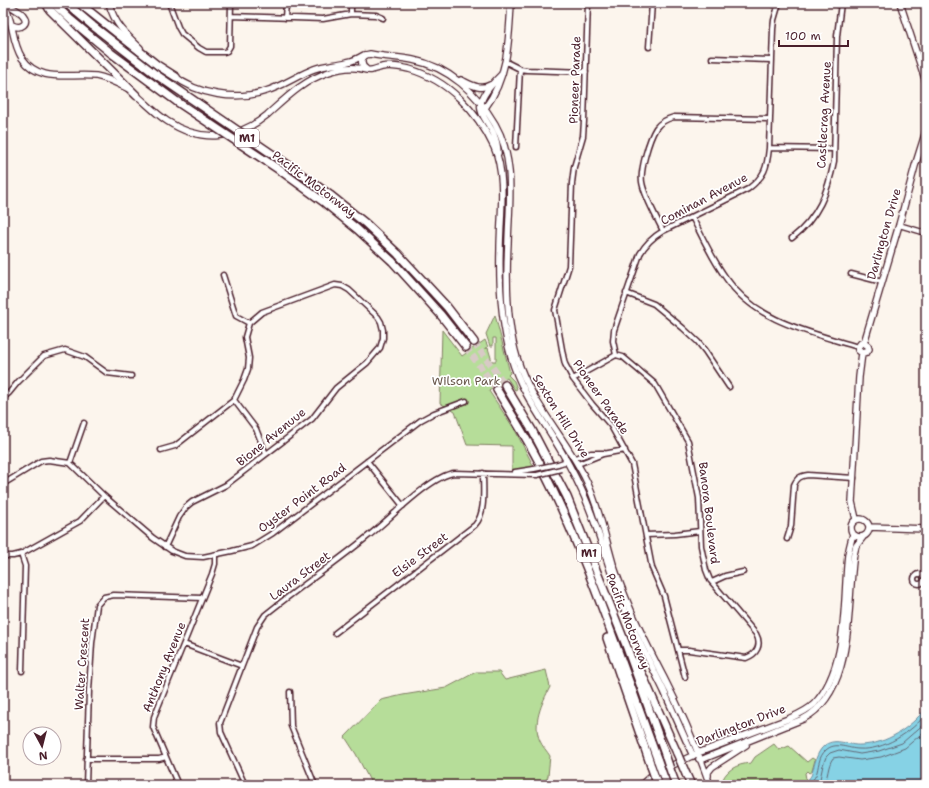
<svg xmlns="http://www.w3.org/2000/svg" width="929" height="788" viewBox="0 0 929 788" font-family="'Shantell Sans',sans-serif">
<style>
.green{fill:#b6dd99;stroke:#807e62}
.water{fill:#86d2e5;stroke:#6e8a9b}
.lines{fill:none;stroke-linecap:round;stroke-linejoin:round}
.shore{stroke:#626775;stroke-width:1}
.highway-tunnel{stroke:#d8cac6;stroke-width:7;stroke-dasharray:7 3.5;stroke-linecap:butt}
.street-casing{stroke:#4a1f2b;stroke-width:7}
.secondary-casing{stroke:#4a1f2b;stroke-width:8}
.highway-casing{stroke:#4a1f2b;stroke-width:10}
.street{stroke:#fff;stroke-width:4}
.secondary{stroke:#fff;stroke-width:5.5}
.highway{stroke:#fff;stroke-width:7}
.street-bridge-casing{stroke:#4a1f2b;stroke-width:7;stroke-linecap:butt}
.highway-bridge-casing{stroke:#4a1f2b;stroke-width:10;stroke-linecap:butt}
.street-bridge{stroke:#fff;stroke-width:4}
.highway-bridge{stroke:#fff;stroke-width:7}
.labels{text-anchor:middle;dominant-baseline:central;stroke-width:3.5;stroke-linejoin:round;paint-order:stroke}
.shield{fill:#fff;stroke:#80626b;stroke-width:1}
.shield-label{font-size:11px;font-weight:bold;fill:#4a1f2b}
.street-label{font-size:12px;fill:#4a1f2b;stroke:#fff}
.park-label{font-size:12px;fill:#6a584c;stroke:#fff}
</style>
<rect width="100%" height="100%" fill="#fcf5ed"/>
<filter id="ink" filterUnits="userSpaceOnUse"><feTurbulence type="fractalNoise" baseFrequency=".025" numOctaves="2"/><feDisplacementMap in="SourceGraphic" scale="8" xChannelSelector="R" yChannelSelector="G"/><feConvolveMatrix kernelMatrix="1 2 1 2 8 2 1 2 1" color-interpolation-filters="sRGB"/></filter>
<g filter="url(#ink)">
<path class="green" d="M495,315L510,373L508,375L514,381L517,389L515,390L507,378L489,391L515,430L534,467L512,470V446L467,445L455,412L440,403L442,330L462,356L485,340L488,347L485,348V349L488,348L492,361H496V338H493V346H490L486,334Z
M546,670L550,687C542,703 532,723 540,741C542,746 547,751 550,756L548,776L544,785H372L356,754L345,737L381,700L403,695L446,688L476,672H499L505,680Z
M774,744L779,750L789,746L807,762L812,758L815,760L812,771L809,773L807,771L805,773L806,779L800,784L789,783L788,785H721C724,770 737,764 751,763L755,757Z"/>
<path class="water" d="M926,708V785H802C806,781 811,778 812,773C815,764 816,752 825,745C837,737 848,746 861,745C887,744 910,728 926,708Z"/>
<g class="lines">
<path class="shore" d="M808,785C811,782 814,779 816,775C819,767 818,757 826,750C836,741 848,749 859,749C883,751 912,732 926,714
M815,785L820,779L823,765L826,757L830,753L839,750L860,754L879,751L902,743L926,722
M823,785C829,777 827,766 833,758L839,757L860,760L881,757L905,748L926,730"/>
<path class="highway-tunnel" d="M474,342L505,385
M466,347L497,390"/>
<defs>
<path id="street" d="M169,3L178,27L182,34L199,48L206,52H224L227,51L230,46L231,3
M588,3L584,121L583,136L574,167L572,183L569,266L555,310L563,355L565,364L573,379L592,404L611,426L632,464L652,568L664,596L685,677
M770,3L778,6
M351,14V3
M231,16L323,19L351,14L376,15L383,18
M285,18L286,3
M649,47L652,3
M712,58L771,60
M506,62L520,69L527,70L586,72
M516,147L520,69
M769,148L834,149
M692,217C703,238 712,259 726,278C756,322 810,332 858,347
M899,225L926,233
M663,231C657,218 644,196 642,182C640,170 649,139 656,128C660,122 667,119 674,117L769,119
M792,238C818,218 828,192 834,161L837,36L841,3
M851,274L882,282
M223,275L236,316L249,323
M626,293L654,304L683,328L698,342L705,351L729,387
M616,355L613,341L614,330L640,254C646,243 653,237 663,231L748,189C765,176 767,168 769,148L773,29L774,20L779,3
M616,355L623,357L655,384L688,441L699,498L701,546L706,570L710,580L756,634C762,645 757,654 746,658L689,650H678
M573,379L616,355
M3,398L9,393L18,382L44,356L65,350L85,357L107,373L131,376
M234,400L256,429L266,454
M161,450L175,446L234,400L244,380L248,369L249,358L245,337L249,323L262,312L335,285L342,286L349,290L378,317L381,322L383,330V338L380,348L367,363L336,388L312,419L226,485L192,502L186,507L179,517L165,547
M575,458L591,453H604
M367,461L403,506
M70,463L84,423
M558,464L567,461
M578,464L603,454L625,450
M515,472L534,469
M3,484L41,461L49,460L70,463L104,496L153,538L172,551L185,556L203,557L232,551L252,546L273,533L421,420L434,413L466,401
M646,535L675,534L700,531
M787,539L791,526L794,485C797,478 800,476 808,475L854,478
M3,556H13L21,554
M914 579a5 5 0 1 1 10 0a5 5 0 1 1-10 0Z
M712,582L725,576L743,572
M335,633L475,525C486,513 483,489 483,473
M184,644L242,666
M22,671L25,566L21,554L80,521L104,496
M290,692L291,726L315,785
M86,759H159L166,757
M244,783L279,785
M86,785L89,691L92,643L97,605L104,597L114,595L202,598
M178,785L153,727L154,717L212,574L215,564V555
M245,785L221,732L220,723L257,627L265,615C298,588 334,564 367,537C388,521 430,476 454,473L537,475"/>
<path id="secondary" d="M3,3C14,20 11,41 22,58C40,84 69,73 96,76C107,78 117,83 127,88
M8,3C13,10 19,10 23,15C30,23 21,30 12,25
M109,3C114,23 125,34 140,48
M900,3L926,82
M366,69C359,64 361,55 370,54C384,57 399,57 413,60C449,67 477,93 495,124C516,161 509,202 508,243C506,280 506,322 517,358C531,404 567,439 587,482C599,508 605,536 613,564C618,579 624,594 630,608C640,632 652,655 664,678C682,713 697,748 710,785
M173,75C197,95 237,101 266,91C283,86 298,75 314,69C325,65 336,65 347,62C353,61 359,58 364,55
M461,80C470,84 480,91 490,85
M134,93C145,102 155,113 167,121C200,143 237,140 267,115C286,98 304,80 329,72C338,69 346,67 356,68C361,68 366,71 372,70C375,69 379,68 382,67C391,65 400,67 409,69C448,80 477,111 494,147C507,176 500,218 500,249C499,285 501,322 511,357C519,386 535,409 551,434C562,452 573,471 582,491C599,527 607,566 622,603C634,634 650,662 664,691C674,713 683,734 693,756
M485,108C508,78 509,40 511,3
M498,153C496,113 458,117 501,75
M864,343L899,225L915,166L926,131
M862,353L867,352L869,349L868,346L864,343
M862,353L858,350V347L861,343H864
M851 528a9 9 0 1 1 18 0a9 9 0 1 1-18 0Z
M856,519L852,502L859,377L862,353
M869,527L926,529
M699,759L701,760L708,757L803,719C856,691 846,605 854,554L856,546L863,537
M708,776V772L712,767L746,745
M641,785L652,775L698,753L788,719C797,715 807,711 814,704C849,668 843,600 848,555C849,548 851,541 853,534"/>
<path id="highway" d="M46,3L50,10L137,96
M53,3L71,20L111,53
M66,3L93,26
M79,3L157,65L176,77
M398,254L447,307L474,342
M392,261L440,314L466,347
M505,385L532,430L567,497L626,645L666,757
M497,390C512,415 528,440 541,466C589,560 621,662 658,761
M607,638L651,766
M636,663L642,674L677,753
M671,772L676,785
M686,774L691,785
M664,778L667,785"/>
</defs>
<use href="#street" class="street-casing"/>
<use href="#secondary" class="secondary-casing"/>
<use href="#highway" class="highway-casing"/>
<use href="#street" class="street"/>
<use href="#secondary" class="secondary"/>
<use href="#highway" class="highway"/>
<defs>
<path id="street-bridge" d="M534,469L558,464
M537,475L561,469"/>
<path id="highway-bridge" d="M93,26L155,74L291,167L330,195L365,223L398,254
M111,53L176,101L281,171L325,203L357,229L392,261
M677,753L686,774
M666,757L671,772
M658,761L664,778
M651,766L657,783"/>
</defs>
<use href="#street-bridge" class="street-bridge-casing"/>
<use href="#highway-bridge" class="highway-bridge-casing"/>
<use href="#street-bridge" class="street-bridge"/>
<use href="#highway-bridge" class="highway-bridge"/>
</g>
</g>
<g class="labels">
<g class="shield">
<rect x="235" y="129" width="24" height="18" rx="3"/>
<rect x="577" y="544" width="24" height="18" rx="3"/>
</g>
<g class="shield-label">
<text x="247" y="138">M1</text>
<text x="589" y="553">M1</text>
</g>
<g class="street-label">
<text transform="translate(575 80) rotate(-88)">Pioneer Parade</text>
<text transform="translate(824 115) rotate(-87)">Castlecrag Avenue</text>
<text transform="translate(314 184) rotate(37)">Pacific Motorway</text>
<text transform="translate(704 199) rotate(-28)">Cominan Avenue</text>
<text transform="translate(884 234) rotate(-74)">Darlington Drive</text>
<text transform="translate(601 397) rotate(55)">Pioneer Parade</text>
<text transform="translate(561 416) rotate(58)">Sexton Hill Drive</text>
<text transform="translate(271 437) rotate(-39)">Bione Avenuue</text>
<text transform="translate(302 498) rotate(-37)">Oyster Point Road</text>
<text transform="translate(709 513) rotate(83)">Banora Boulevard</text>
<text transform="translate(420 555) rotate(-37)">Elsie Street</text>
<text transform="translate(300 576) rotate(-37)">Laura Street</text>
<text transform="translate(628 621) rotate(69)">Pacific Motorway</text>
<text transform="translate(82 664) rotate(-86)">Walter Crescent</text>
<text transform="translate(164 667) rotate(-68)">Anthony Avenue</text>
<text transform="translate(741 725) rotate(-21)">Darlington Drive</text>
</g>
<g class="park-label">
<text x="466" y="381">Wilson Park</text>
</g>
</g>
<rect width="929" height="788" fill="none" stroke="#fff" stroke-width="16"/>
<rect x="8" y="8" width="913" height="772" fill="none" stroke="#4a1f2b" stroke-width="1.5" filter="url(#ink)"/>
<g transform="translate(42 746) rotate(173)"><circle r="19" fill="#ffffff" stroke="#b7a5aa"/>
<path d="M0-3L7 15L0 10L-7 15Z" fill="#4a1f2b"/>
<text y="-6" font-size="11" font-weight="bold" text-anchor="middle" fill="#4a1f2b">N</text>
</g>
<path d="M779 40v6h69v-6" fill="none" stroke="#4a1f2b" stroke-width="2"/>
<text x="785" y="40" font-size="12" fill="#4a1f2b" stroke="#ffffff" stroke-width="3" paint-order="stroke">100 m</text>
</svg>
